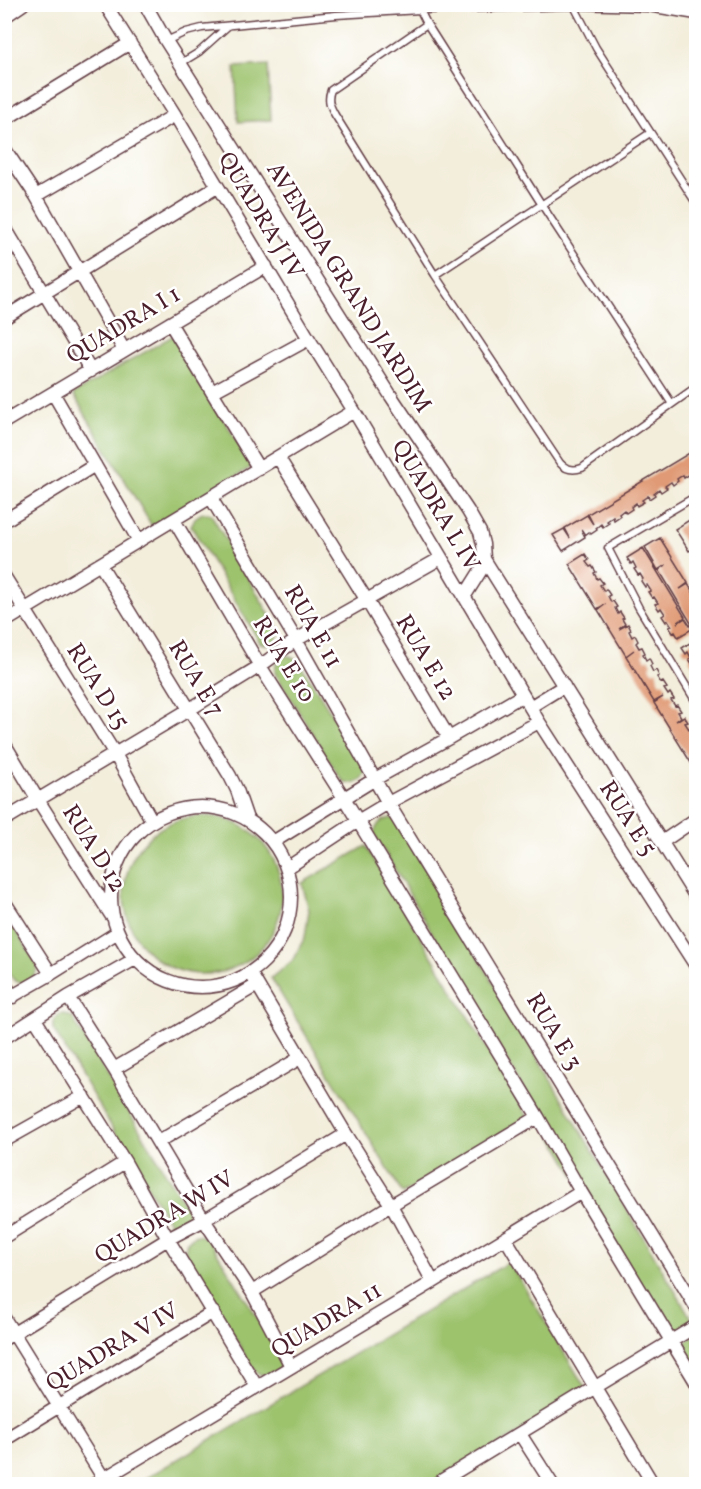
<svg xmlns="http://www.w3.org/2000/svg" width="701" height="1489" viewBox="0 0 701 1489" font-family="Vollkorn,serif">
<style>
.green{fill:#9dc36d;stroke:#74714c;stroke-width:1.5}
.building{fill:#e09a75}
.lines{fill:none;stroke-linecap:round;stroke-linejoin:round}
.lane-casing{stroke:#633e45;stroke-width:9}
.street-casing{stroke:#633e45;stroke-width:15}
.lane{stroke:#fff;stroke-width:6}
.street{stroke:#fff;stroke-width:12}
.labels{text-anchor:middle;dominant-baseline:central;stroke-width:5;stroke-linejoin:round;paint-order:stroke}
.street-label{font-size:24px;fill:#4a1f2b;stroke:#fff}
</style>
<rect width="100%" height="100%" fill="#fff"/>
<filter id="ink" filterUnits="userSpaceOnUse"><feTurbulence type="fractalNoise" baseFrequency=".0167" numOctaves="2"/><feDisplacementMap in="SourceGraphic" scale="12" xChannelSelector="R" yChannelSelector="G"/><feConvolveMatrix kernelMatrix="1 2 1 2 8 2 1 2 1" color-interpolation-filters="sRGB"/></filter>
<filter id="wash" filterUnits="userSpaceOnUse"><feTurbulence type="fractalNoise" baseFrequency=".008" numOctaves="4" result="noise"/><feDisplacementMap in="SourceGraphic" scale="24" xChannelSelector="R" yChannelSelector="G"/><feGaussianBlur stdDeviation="1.35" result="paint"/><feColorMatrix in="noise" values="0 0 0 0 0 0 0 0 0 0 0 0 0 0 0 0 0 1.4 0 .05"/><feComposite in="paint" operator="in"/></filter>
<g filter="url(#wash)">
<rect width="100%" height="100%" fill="#f3eedb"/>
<path class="green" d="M268,65L271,120L238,122L235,67Z
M174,335L252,467L152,526L73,394Z
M202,513L211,514L279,631C278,642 270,647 260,643L191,526L195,518Z
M286,656H290L298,660L366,768C364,781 354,786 342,781L275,673C274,665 278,659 286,656Z
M124 895a79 79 0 1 1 158 0a79 79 0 1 1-158 0Z
M392,818L397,819L691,1318L688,1327L676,1334L667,1332L374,834C376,824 382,819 392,818Z
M366,846L528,1117L403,1194L271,978L292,961L305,937L309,910L302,883Z
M5,914L38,966C36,977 24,989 13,979C11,977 7,970 6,967C2,957 5,925 5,914Z
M61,1014H65L72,1017L192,1217V1222L173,1229L53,1029C52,1022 54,1017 61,1014Z
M198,1235L208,1238L280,1354L282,1359L279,1369C269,1375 262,1379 253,1369L185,1251L187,1242L194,1236Z
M509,1262L588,1392L433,1484H136Z
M696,1334V1371L684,1350L687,1340Z"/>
<g id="blocks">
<path class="building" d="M696,449V472L694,468L689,472L690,474L684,478L683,475L677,479L678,481L673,485L671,482L665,486L667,488L661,492L659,489L654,493L655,495L649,499L648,496L642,500L644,502L637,506L636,503L631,507L632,509L626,513L624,510L619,514L620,516L614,520L613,517L607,521L609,523L603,527L601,524L596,528L597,530L591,534L589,532L585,535L581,529L585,537L563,551L553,535L564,529L570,538L565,528L587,515L593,524L588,514Z
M691,519L696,528V547L689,551L675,529Z
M660,538L688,583L680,589L688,584L696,597V626L694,628L659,570L666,565L658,570L645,547Z
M643,548L685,617L677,623L685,618L692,629L678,637L675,632L673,633L669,627L672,626L668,620L666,622L662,616L665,614L661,608L659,610L655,604L658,603L654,597L652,598L648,592L651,591L647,585L645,587L641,581L643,579L640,574L638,575L634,569L636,568L633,562L631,564L627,558Z
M585,554L589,560L586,562L590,567L592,566L596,572L594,573L597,579L599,578L603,583L600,585L604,591L606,589L610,595L608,596L611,602L613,601L617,607L615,608L618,614L620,612L624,618L622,619L625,624L619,629L628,624L631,630L629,631L632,637L635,635L638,641L636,643L639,648L642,647L645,653L643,654L646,660L649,658L652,664L650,666L653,672L656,670L659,676L657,677L661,683L663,682L667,688L664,689L668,695L670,693L674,699L671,700L675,706L677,705L681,711L678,712L681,717L676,721L684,716L688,722L685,723L689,729L691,728L695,734L692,735L696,742V771L654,703L663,697L654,702L626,656L634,650L626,656L598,610L606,604L597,609L569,564Z
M696,639V663L693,665L689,659L691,658L688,652L686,654L682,648Z"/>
</g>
</g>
<g filter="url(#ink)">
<use href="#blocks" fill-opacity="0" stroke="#633e45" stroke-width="1.5"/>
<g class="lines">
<defs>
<path id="lane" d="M574,6L596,48L696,203
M420,10L427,24L542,205L672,404
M427,24L331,90C327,100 330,106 335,115L435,275L560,463C566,470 573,471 582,468L696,387
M166,41L186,32L202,28L336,15L420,10L574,6L648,8L696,16
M181,63L199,52L228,26
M435,275L650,133
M696,496L608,548L639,608L696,702"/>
<path id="street" d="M105,4L175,115L309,339L354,411L539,722L696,966
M145,4L166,41L391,396L468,511L480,532L483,544L484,559L481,570L464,597
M4,17L23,4
M4,120L130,43
M4,148L36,196L124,350
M36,196L175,115
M4,226L91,371
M4,318L217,187
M170,323L259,469
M212,392L309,339
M53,393L139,541
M4,422L266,266
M278,457L366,599L449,738
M211,498L296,640L388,803L696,1307
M174,520L260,666L344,798L538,1117L581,1192L696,1382
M4,521L95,465
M484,559L696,897
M100,564L230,776L237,790L247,819
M4,576L115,754L152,821
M4,622L354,411
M530,707L564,686
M4,743L38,800L111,915
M111 897a90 90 0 1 1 180 0a90 90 0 1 1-180 0Z
M4,820L190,709L260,666L296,640L441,558
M273,842L375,779L449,738L523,695
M662,842L696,819
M287,868L358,821L388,803L539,722
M4,901L51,974
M251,974L346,1134L391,1205L433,1282
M4,983L13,997
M68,997L114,1069L204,1220L252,1292L291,1366
M4,1001L51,974L118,932
M35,1019L125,1162L168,1239L257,1387
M4,1038L68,997L135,959
M114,1069L257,985
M4,1141L84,1096
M158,1142L300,1058
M4,1237L125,1162
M506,1239L653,1484
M252,1292L391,1205L538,1117
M4,1318L104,1479
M4,1339L168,1239L204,1220L346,1134
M520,1434L552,1484
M4,1440L213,1312
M95,1484L433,1282L581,1192
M436,1484L696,1326"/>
</defs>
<use href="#lane" class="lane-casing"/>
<use href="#street" class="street-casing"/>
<use href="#lane" class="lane"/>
<use href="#street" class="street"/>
</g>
</g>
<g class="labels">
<g class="street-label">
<text transform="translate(260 216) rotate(59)">QUADRA J IV</text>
<text transform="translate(348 288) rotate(58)">AVENIDA GRAND JARDIM</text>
<text transform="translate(124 326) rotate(-31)">QUADRA I 1</text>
<text transform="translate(435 506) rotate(59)">QUADRA L IV</text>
<text transform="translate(312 627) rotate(60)">RUA E 11</text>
<text transform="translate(425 658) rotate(59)">RUA E 12</text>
<text transform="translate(283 660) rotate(58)">RUA E 10</text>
<text transform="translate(195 679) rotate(59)">RUA E 7</text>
<text transform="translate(97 687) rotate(58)">RUA D 15</text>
<text transform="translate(627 819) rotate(57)">RUA E 5</text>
<text transform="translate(93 849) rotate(58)">RUA D 12</text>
<text transform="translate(553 1032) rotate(59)">RUA E 3</text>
<text transform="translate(165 1218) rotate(-31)">QUADRA W IV</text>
<text transform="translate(327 1321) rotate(-31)">QUADRA 11</text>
<text transform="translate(113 1348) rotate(-31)">QUADRA V IV</text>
</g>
</g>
<rect width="701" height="1489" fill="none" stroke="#fff" stroke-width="24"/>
</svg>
